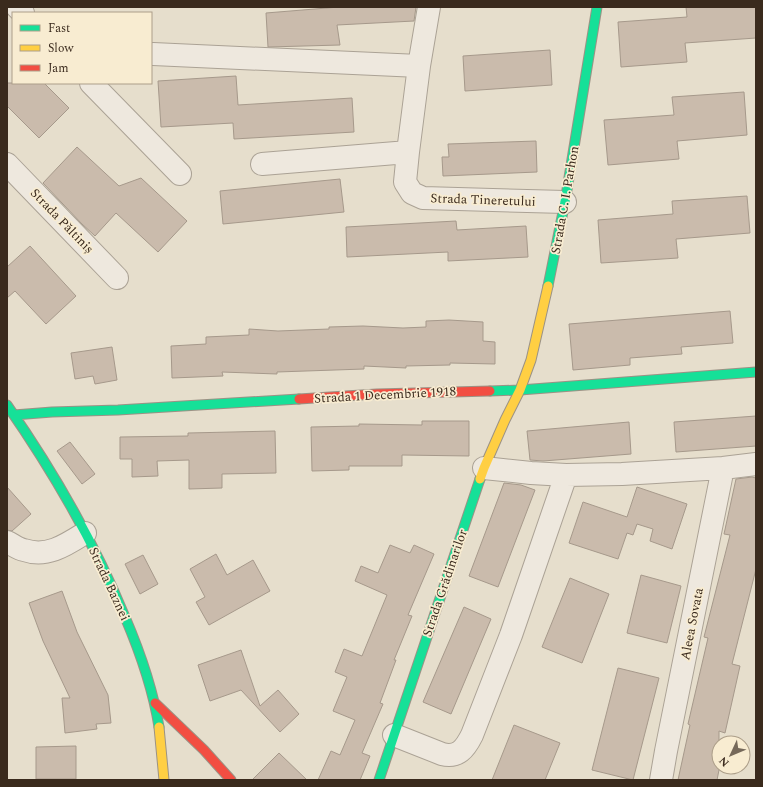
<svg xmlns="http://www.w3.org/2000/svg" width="763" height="787" viewBox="0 0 763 787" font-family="Spectral,serif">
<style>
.building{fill:#cabbac;stroke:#a6998b}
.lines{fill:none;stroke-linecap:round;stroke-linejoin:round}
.street-casing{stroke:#aba295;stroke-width:24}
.fast-casing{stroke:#9b9285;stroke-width:11}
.slow-casing{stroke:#9b9285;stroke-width:11}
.jam-casing{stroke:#9b9285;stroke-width:11}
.street{stroke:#eee8de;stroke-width:22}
.fast{stroke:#16e098;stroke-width:9}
.slow{stroke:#ffcf43;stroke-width:9}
.jam{stroke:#f24e42;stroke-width:9}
.labels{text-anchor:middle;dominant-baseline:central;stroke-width:3.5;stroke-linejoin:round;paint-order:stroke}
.street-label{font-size:13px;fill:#3a2a1d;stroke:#f8ecd1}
</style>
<rect width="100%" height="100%" fill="#e6decc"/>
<path class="building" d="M339,7H416L414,21L337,25L340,45L268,47L266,13Z
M686,7H756V38L685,43L687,62L621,67L618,22L687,17Z
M550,50L552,85L465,91L463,56Z
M236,76L238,105L352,98L354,132L234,139L233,123L161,127L158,81Z
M7,83H44L69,108L39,138L7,106Z
M744,92L747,135L677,141L679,159L608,165L604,120L674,115L672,97Z
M536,141L537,172L443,176L442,157H449L448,144Z
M77,147L119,186L141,178L187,221L158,252L116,213L95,236L82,224L43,183Z
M340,179L344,212L223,224L220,191Z
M747,196L750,233L676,239L678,258L601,263L598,220L673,214L672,201Z
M456,221L457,230L526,226L528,257L448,261V252L347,257L346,227Z
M30,246L76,296L46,324L15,291L7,298V267Z
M730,311L733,343L681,347L682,354L630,358V365L573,370L569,324Z
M449,320L483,322V341L495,342V364L450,363V365L406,366V368L364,366V369L277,372V374L222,372L223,376L172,378L171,346L206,344V337L249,335V329L278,331L329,329V327L363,326L403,328L426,327V321Z
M112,347L117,380L95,384L93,376L75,379L71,353Z
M756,416V446L676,452L674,422Z
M422,421H469V456L402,455V466H349V470L312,471L311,427L359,426V424L422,425Z
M629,422L631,454L543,461L530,460L527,431Z
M275,431L276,473L222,474V488L189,489V460L157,461L158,476L132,477V459H120V437L188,436V433Z
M70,442L95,474L82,484L57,451Z
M752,477L756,478V569L732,664L740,666L725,733L719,731V770L717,780H678L690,725L688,724L708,638L704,637L730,535L724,534L736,479Z
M504,483L521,485L535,490L498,587L469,576Z
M7,487L31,514L12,531L7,530Z
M637,487L687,504L672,549L650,541L653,529L637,524L633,535L627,533L618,559L569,543L583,502L627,517Z
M390,545L410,553L414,545L434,554L408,615L412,616L394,660H396L380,703L383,704L362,753L370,756L360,780H318L331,751L340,755L355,720L333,711L347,677L335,672L344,649L362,656L387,595L355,581L361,566L378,573Z
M216,554L227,575L253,560L270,591L209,625L196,602L205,597L190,569Z
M143,555L158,584L140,594L125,564Z
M641,575L681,586L667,643L627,633Z
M570,578L609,594L582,663L542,647Z
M62,591L77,632L108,695L111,723L96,724L97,729L65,733L62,698H70L43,641L29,603Z
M464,607L491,619L451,714L423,702Z
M241,650L260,706L278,690L299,714L280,732L241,690L210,701L198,665Z
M618,668L659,678L633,780L592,770Z
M514,725L560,743L545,780H492Z
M76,746V779H36V747Z
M279,753L307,780H252Z"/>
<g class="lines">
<defs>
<path id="street" d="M17,7L23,13
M429,7L419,66L408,152L405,182L412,193L423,198L565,202
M153,54L419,66
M91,83L180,174
M7,164L117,278
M262,164L408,152
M484,468L531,473L566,475L622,474L723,468L756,464
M7,542C12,544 18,549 24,550C47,558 66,545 85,533
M394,735L442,754C458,758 465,749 472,735L511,635L566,475
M661,780L666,751L723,468"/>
<path id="fast" d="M548,286L565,202L597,7
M490,391L520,390L756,372
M7,405C53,471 94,542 125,617C140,652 153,689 159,727
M14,415L52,412L118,410L299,399
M379,780L480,479"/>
<path id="slow" d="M480,479L484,468L505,420L520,390L531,360L548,286
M159,727L164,780"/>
<path id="jam" d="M299,399L377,394L490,391
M155,703L204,750L231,780"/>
</defs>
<use href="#street" class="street-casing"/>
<use href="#fast" class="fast-casing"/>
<use href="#slow" class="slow-casing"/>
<use href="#jam" class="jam-casing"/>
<use href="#street" class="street"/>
<use href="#fast" class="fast"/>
<use href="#slow" class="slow"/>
<use href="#jam" class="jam"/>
</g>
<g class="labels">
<g class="street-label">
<text transform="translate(483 200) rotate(2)">Strada Tineretului</text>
<text transform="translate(565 200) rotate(-80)">Strada C. I. Parhon</text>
<text transform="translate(62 221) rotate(46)">Strada Păltiniș</text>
<text transform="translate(385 395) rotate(-3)">Strada 1 Decembrie 1918</text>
<text transform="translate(445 583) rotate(-71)">Strada Grădinarilor</text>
<text transform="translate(109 584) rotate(65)">Strada Baznei</text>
<text transform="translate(692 624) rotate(-79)">Aleea Sovata</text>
</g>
</g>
<rect width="763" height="787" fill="none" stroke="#3a2a1d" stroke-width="16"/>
<rect x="12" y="12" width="140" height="72" fill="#f8ecd1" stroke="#ac9e89"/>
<rect x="20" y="25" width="20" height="6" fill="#16e098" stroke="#ac9e89"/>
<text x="48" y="32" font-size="12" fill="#3a2a1d">Fast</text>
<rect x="20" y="45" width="20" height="6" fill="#ffcf43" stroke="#ac9e89"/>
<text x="48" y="52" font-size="12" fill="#3a2a1d">Slow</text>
<rect x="20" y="65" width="20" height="6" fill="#f24e42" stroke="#ac9e89"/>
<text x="48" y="72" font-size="12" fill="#3a2a1d">Jam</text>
<g transform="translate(731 755) rotate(226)"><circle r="19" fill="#f8ecd1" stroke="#ac9e89"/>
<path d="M0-3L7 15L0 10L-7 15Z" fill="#76695a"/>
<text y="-6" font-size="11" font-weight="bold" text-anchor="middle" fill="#3a2a1d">N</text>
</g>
</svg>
